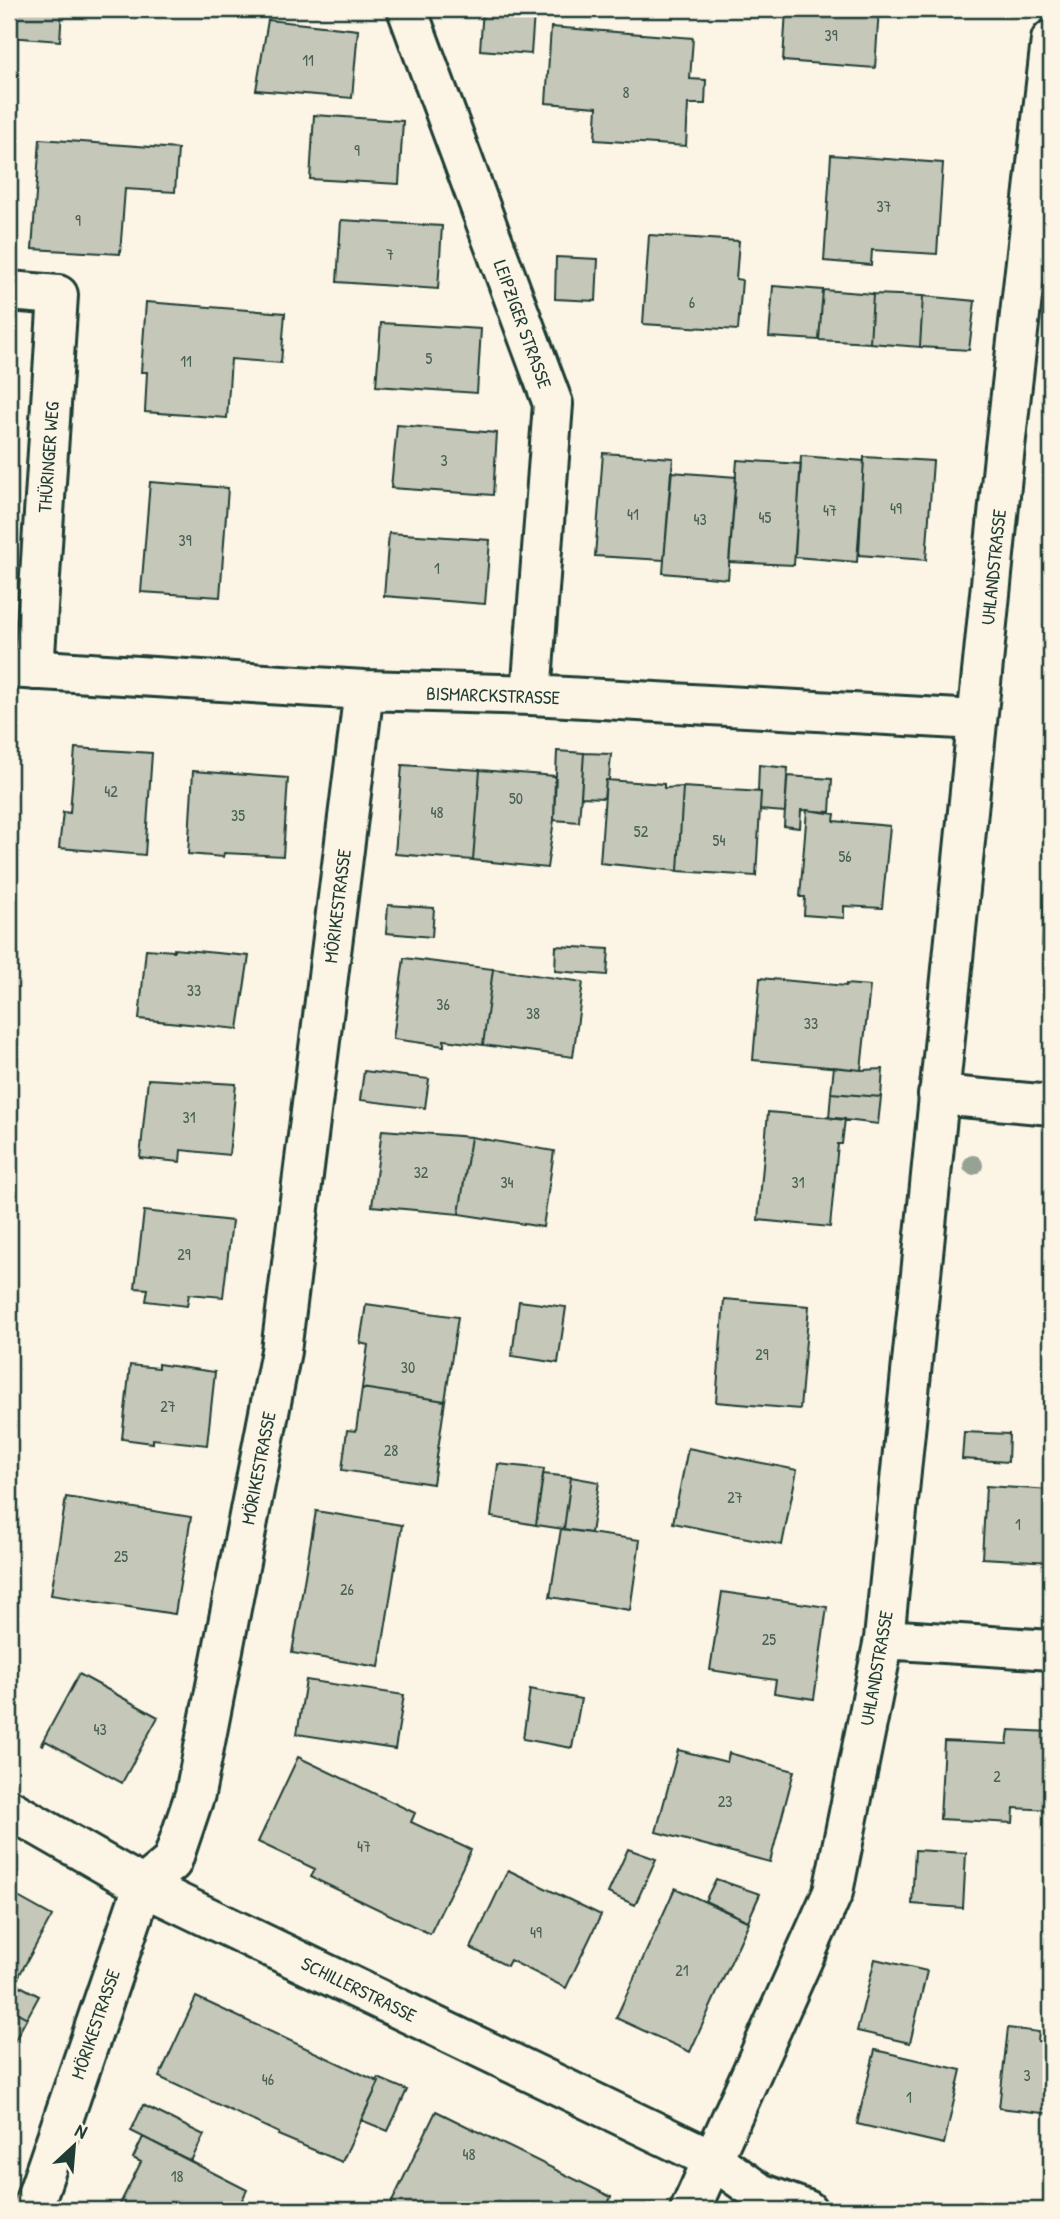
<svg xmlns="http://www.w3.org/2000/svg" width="1060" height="2219" viewBox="0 0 1060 2219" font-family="'Patrick Hand',sans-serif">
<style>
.building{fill:#c5c7b9;stroke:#1f3d34;stroke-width:2}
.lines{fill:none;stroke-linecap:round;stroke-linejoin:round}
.street-casing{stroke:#1f3d34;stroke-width:44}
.street{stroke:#fcf5e5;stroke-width:38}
.tree{fill:#97a194}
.labels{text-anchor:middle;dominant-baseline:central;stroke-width:5;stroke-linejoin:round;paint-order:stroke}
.number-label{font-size:16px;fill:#486055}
.street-label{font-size:19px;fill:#1f3d34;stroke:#fcf5e5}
</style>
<rect width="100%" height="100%" fill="#fcf5e5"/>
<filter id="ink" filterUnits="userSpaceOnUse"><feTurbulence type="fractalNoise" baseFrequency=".0143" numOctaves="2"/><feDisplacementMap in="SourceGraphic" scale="14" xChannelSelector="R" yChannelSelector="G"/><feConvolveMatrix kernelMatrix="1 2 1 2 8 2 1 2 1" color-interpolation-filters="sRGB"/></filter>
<g filter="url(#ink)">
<path class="building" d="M9,9H62L60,41L9,37Z
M483,9H542V14L534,13L531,54L480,50Z
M786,9H879L875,68L783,61Z
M268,20L358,30L352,98L256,90Z
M551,27L693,38L690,79L706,80L705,104H688L686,146L595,140L597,107L546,103Z
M314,115L403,121L399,184L310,179Z
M40,139L178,149L175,192L125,189L120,254L32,249Z
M831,155L943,163L937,254L872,250L871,265L824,261Z
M341,220L442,226L438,289L337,282Z
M649,235L739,241L736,279L742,280L738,330L643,324Z
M556,257L598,259L596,301L555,299Z
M773,286L823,290L819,340L769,337Z
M823,290L873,294L870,343L819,340Z
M873,294L923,296L920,347L870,343Z
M923,296L975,301L969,350L920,347Z
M146,302L285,313L281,363L231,359L227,418L145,412L147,372H141Z
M381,323L481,329L477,393L376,386Z
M397,425L497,433L493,495L391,488Z
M603,453L673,458L664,560L595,556Z
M801,456L864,461L857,562L795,557Z
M864,457L933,461L926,560L859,555Z
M737,460L801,464L794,565L729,562Z
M671,472L736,477L728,579L663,573Z
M150,482L228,488L220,597L141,592Z
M389,533L490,540L485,604L384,596Z
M75,748L152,753L145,855L59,848L63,812L70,813Z
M557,751L584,753L579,822L554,820Z
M584,753L611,754L609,780H606L604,798L581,797Z
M402,765L480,770L473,860L395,854Z
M759,765L788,768L785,812L760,810L761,792H758Z
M480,770L555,776L554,820L547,868L473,860Z
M193,771L288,778L283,856L224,853L223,857L188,854Z
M787,776L832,779L830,812L801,810L800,828L784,826Z
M606,780L664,784V788L683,787L678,871L600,863Z
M683,787L761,792L756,876L678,871Z
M807,810L835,814L834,821L890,826L882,908L844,906V918L804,915L805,897H800Z
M388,905L434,908L432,937L386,933Z
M1044,905L1051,906V1011H1045L1048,947L1042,946Z
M556,946L609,949L607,975L555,971Z
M146,949L174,951V949L249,956L238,1029L139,1019Z
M404,958L493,969L483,1045L444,1040V1046L393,1039Z
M493,969L583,982L573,1057L483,1045Z
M760,978L846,986V984L870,986L861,1070L753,1060Z
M834,1067L861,1070L883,1069L881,1097L831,1093Z
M364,1071L429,1079L425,1108L360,1100Z
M148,1079L236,1084L229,1155L181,1150L180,1162L140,1158Z
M831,1093L881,1097L878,1124L829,1118Z
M768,1112L845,1119L842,1144H838L830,1227L758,1220Z
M382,1130L471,1137L459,1214L372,1206Z
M471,1137L554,1151L543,1227L459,1214Z
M144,1211L232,1221L223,1297L189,1294L187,1306L146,1301L148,1289L135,1288Z
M724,1299L809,1306L800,1409L716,1402Z
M519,1301L566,1307L558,1363L512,1356Z
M366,1304L458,1317L445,1401L362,1388L368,1345L360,1343Z
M158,1364L215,1372L207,1445L153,1439V1443L122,1439L130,1365L158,1368Z
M362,1388L445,1401L433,1484L342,1470L347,1430L356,1431Z
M964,1432L1009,1434L1008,1462L962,1459Z
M688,1448L797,1470L782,1545L673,1523Z
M498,1464L544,1469L536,1525L491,1517Z
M543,1474L571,1477L564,1529L536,1525Z
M571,1477L599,1482L591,1533L564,1529Z
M986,1486L1051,1490V1562L982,1558Z
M66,1497L191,1517L175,1614L51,1595Z
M316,1511L402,1525L379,1667L292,1653Z
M561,1529L640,1540L630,1610L550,1597Z
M722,1592L827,1607L814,1699L774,1693L776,1680L710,1670Z
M79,1674L158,1717L122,1783L46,1741L43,1745L41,1744Z
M306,1680L404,1695L395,1749L297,1734Z
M530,1689L581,1699L572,1748L523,1739Z
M1009,1730L1051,1732V1810L1014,1808L1013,1823L940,1819L944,1741L1007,1744Z
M678,1750L727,1762L729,1753L794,1771L770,1862L656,1832Z
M298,1757L415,1813L411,1822L471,1850L430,1934L311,1877L315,1869L258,1842Z
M628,1849L656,1859L635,1905L608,1893Z
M915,1850L966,1853L963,1908L912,1904Z
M508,1870L601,1915L566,1988L510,1960L507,1966L471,1948Z
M716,1879L760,1894L748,1921L705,1901Z
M675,1888L749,1922L690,2052L616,2018Z
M9,1892L52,1916L15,1983L9,1980Z
M875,1959L927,1971L910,2043L857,2031Z
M9,1980L39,1996L27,2018L9,2008Z
M196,1997L379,2082L342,2162L278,2135L279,2133L159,2077Z
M9,2008L27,2018L14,2042L9,2039Z
M1008,2028L1039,2032L1038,2041L1051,2042V2114L999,2108Z
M875,2050L961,2070L944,2144L857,2124Z
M378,2078L407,2090L388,2131L361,2120L379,2082L376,2081Z
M143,2105L204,2135L191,2161L131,2131Z
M436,2111L611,2197L605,2210H388Z
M143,2137L247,2190L237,2210H117L141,2162L133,2158Z"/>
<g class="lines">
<defs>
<path id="street" d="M407,9L553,404L531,695
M9,291L58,295L34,670
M9,668L364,690L531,695L977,720
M938,1095L1051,1105
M884,1639L1051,1650
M9,1809L143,1886L714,2160L760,2193L807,2210
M32,2210L143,1886L172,1862L195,1794L281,1351L364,690
M690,2210L833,1892L884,1639L1004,456L1051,40"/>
</defs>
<use href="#street" class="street-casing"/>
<use href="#street" class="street"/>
</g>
<circle class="tree" cx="973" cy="1165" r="10"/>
</g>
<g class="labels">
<g class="number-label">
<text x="831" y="35">39</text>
<text x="308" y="60">11</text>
<text x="626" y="92">8</text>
<text x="357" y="150">9</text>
<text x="884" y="206">37</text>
<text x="78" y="220">9</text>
<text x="390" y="254">7</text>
<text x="692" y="302">6</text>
<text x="429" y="358">5</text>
<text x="186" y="361">11</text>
<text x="444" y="460">3</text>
<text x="896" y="508">49</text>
<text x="830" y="510">47</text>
<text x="633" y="514">41</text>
<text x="765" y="517">45</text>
<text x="700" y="519">43</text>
<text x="185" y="540">39</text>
<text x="437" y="568">1</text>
<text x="111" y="791">42</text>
<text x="516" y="798">50</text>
<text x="437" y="812">48</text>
<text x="238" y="815">35</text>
<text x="641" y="831">52</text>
<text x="719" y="840">54</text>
<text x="845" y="856">56</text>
<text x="194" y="990">33</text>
<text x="443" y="1004">36</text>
<text x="533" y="1013">38</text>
<text x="811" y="1023">33</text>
<text x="189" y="1117">31</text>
<text x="421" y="1172">32</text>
<text x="507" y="1182">34</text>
<text x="798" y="1182">31</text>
<text x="184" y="1254">29</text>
<text x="762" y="1354">29</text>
<text x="408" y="1367">30</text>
<text x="168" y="1406">27</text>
<text x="391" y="1450">28</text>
<text x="735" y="1497">27</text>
<text x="1018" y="1524">1</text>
<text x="121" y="1556">25</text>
<text x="347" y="1589">26</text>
<text x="769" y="1639">25</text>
<text x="100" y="1729">43</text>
<text x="997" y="1776">2</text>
<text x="725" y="1801">23</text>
<text x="364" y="1846">47</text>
<text x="536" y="1932">49</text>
<text x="682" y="1970">21</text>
<text x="1027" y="2075">3</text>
<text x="268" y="2079">46</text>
<text x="909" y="2097">1</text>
<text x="469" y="2154">48</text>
<text x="177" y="2176">18</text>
</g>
<g class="street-label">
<text transform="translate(523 324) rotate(70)">LEIPZIGER STRASSE</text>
<text transform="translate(48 457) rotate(-86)">THÜRINGER WEG</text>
<text transform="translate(993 567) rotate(-84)">UHLANDSTRASSE</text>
<text transform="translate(493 695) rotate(2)">BISMARCKSTRASSE</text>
<text transform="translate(337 906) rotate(-83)">MÖRIKESTRASSE</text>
<text transform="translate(258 1468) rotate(-79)">MÖRIKESTRASSE</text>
<text transform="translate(876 1668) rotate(-80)">UHLANDSTRASSE</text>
<text transform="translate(359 1989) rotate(26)">SCHILLERSTRASSE</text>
<text transform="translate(95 2024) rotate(-71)">MÖRIKESTRASSE</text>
</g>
</g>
<rect width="1060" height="2219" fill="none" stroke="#fcf5e5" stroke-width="35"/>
<rect x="18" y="18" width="1025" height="2184" fill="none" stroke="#1f3d34" stroke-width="2.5" filter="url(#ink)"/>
<g transform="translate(74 2146) rotate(26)" stroke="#fcf5e5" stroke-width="5" paint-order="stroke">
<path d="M0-5L12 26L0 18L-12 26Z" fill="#1f3d34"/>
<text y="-10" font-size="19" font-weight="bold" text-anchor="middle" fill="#1f3d34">N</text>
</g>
</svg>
